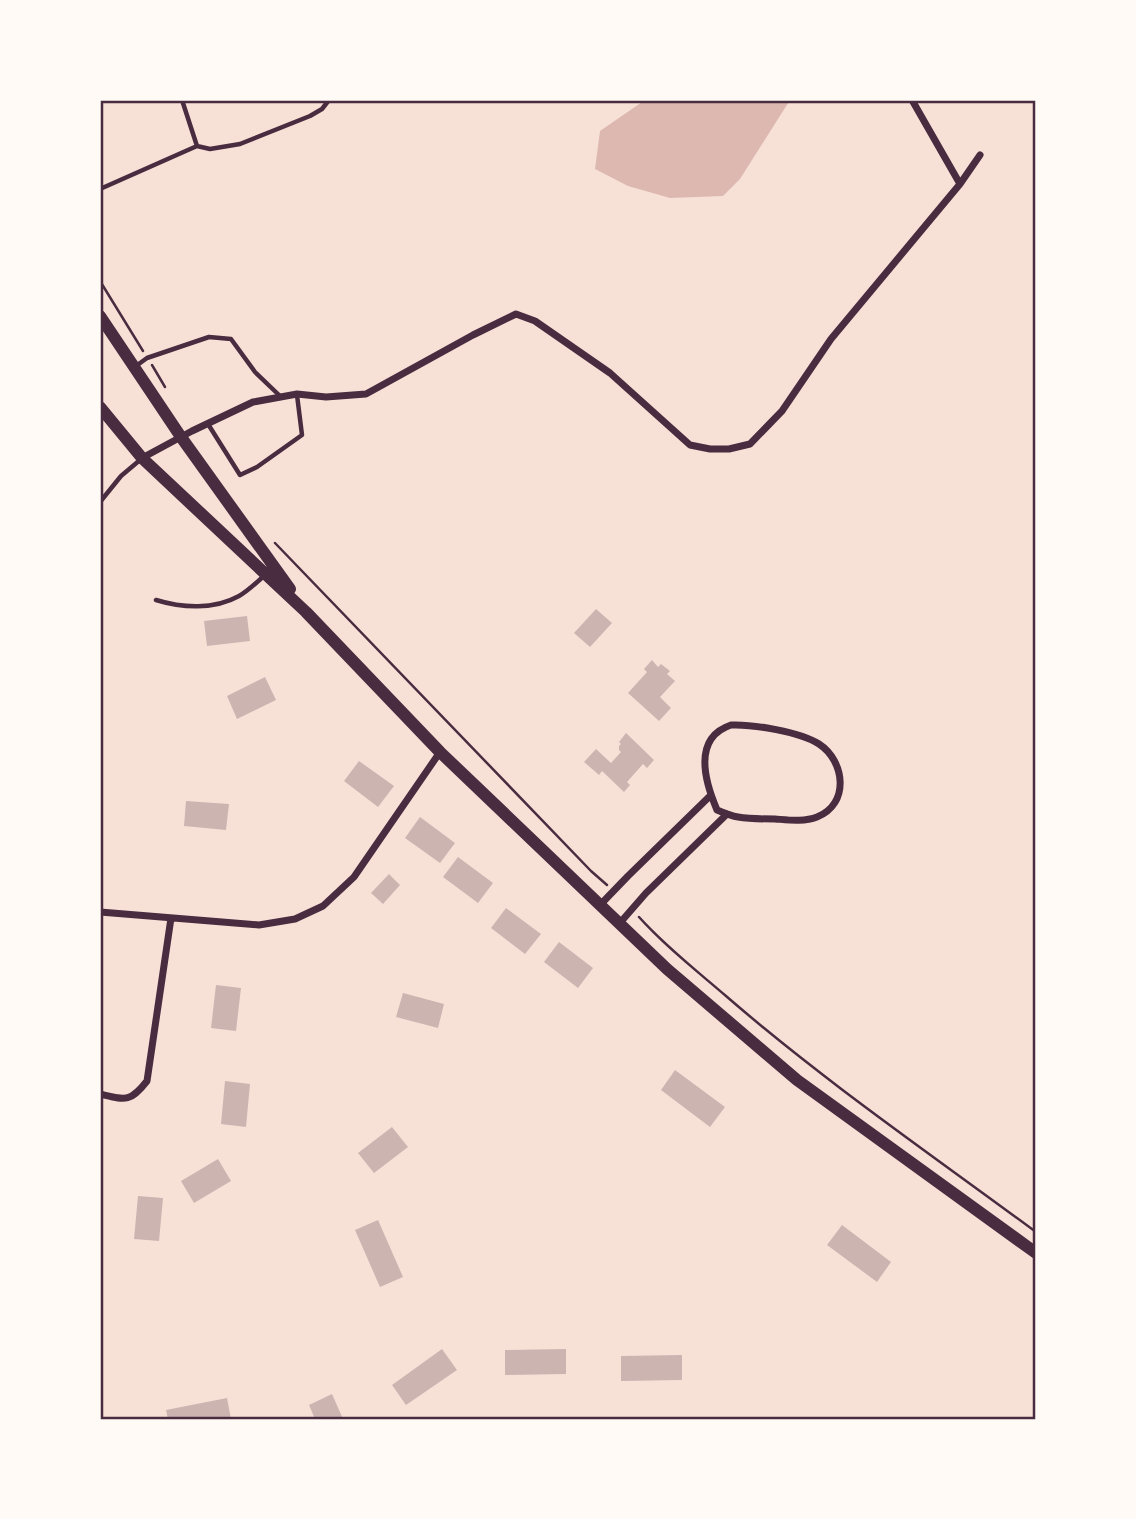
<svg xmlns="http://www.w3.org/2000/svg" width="1136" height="1519" viewBox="0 0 1136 1519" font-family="Helvetica,sans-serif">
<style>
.water{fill:#dcb8b0}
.building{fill:#ccb4b1}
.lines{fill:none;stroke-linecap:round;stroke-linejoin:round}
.path{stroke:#4a2c40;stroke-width:2.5}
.service{stroke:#4a2c40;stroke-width:4.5}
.minor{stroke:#4a2c40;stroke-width:7}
.secondary{stroke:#4a2c40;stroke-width:12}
.neatline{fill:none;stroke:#4a2c40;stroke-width:2.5}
</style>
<rect width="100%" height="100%" fill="#f7e1d7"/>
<path class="water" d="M645,100H790L740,179L723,196L670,198L628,186L595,169L600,131Z"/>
<path class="building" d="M596,609L612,623L590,647L574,633Z
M247,616L250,641L207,646L204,621Z
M652,660L658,667L661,664L670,671L667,674L675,681L660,697L671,708L659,721L628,693L647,672L644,669Z
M265,677L276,700L237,719L227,696Z
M626,733L654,760L647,768L643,764L627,782L630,785L624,792L602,771L599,775L584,762L596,749L611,763L621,752L619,750V746L621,744L619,742Z
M359,761L394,786L378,807L344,781Z
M186,801L229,804L226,830L184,826Z
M420,817L455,843L440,863L405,838Z
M458,857L493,883L478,903L443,877Z
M389,874L400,885L383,904L371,893Z
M506,908L541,934L525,954L491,928Z
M559,942L593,968L578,988L544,962Z
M216,985L241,988L236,1031L211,1028Z
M403,993L444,1004L438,1028L396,1017Z
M675,1070L725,1107L710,1127L661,1090Z
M225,1081L250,1084L246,1127L221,1124Z
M392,1127L408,1147L374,1173L358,1153Z
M218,1159L231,1181L194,1203L181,1181Z
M138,1196L163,1198L159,1241L134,1239Z
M378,1220L403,1277L380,1287L355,1230Z
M842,1225L891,1262L877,1282L827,1245Z
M442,1349L457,1370L406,1405L392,1385Z
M566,1349V1374L505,1375V1350Z
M682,1355V1380L621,1381V1356Z
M332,1394L343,1419H315L309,1405Z
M227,1398L231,1419H168L166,1410Z"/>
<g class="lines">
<path class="path" d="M100,281L143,351
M152,365L165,387
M275,543L591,871L607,885
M639,917C665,946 697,971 726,996C824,1081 932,1155 1036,1232"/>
<path class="service" d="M182,100L197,146
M100,189L197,146L210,149L240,144L310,116L322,109L329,100
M136,366L147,358L209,337L231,339L255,372L280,396
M208,424L240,475L257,467L302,435L297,395
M100,502L121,476L140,460
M156,600C182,608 214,610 239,596C248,591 257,582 265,575"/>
<path class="minor" d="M960,184L980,155
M142,458L192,431L253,402L297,394L326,397L366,394L473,335L516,314L535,321L610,373L690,445L710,449H729L750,444L782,411L831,339L960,184L912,100
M731,725C752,724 801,732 819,744C845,761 850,804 817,817C804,822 789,820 775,819C763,819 750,819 738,817C731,816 724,813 717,810C705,782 692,738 731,725Z
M600,905L628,876L711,795
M100,912L259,925L295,919L323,906L354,877L440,752
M619,924L646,893L727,814
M100,1094C125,1100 130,1103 147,1081L171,918"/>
<path class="secondary" d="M100,316L181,437L290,589
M100,407L142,458L306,612L440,752L667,969L797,1080L1036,1253"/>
</g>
<rect width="1136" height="1519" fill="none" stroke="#fffaf5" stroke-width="203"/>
<rect x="102" y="102" width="932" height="1316" class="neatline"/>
</svg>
